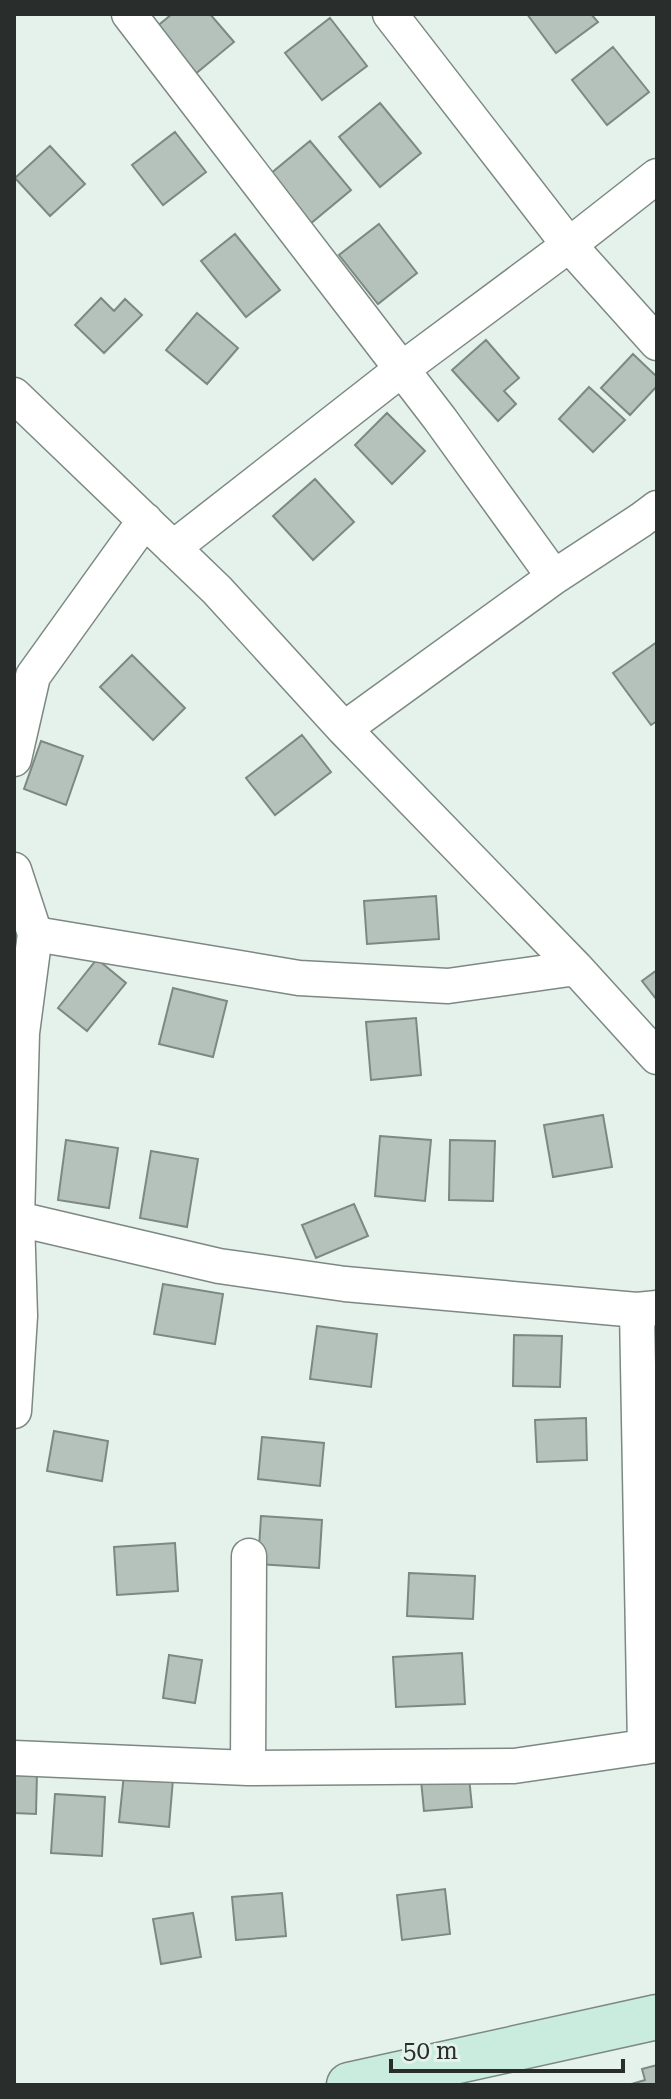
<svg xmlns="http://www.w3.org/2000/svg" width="671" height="2099" viewBox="0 0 671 2099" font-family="'Roboto Serif',serif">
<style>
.building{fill:#b5c2bc;stroke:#7c8982;stroke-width:2}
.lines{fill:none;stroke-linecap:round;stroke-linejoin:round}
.street-casing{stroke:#7c8983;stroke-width:37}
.secondary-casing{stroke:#7c8983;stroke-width:47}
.street{stroke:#fff;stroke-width:34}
.secondary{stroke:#c9ecde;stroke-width:44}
</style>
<rect width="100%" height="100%" fill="#e4f2eb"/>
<path class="building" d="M172,14H210L234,42L194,75L155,28Z
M527,14H591L598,22L556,53Z
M330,18L367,66L322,100L285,53Z
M613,47L649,92L607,125L572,80Z
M380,103L421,153L380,187L339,137Z
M175,132L206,172L163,205L132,165Z
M310,141L351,190L310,224L269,175Z
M50,146L85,184L50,216L15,178Z
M379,224L417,273L378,304L339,255Z
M235,234L280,290L246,317L201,261Z
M101,298L114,311L125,299L142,315L104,353L75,325Z
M197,313L238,348L207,384L166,350Z
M486,340L519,378L504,391L516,404L498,421L452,370Z
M633,354L657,377V386L630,415L601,388Z
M589,387L625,420L593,452L559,419Z
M387,413L425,451L392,484L355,445Z
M315,479L354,522L313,560L273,516Z
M657,642V721L651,725L613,673Z
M132,655L185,708L153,740L100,687Z
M302,735L331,772L275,815L246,778Z
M41,741L83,756L66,805L24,789Z
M436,896L439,939L367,944L364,901Z
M97,959L126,983L87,1031L58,1008Z
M657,970V1000L642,981Z
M173,988L227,1001L213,1057L159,1044Z
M416,1018L421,1075L371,1080L366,1022Z
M603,1115L612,1167L553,1177L544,1125Z
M380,1136L431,1140L425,1201L375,1196Z
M66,1140L118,1148L109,1208L58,1200Z
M450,1140L495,1141L493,1201L449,1200Z
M151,1151L198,1159L187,1227L140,1218Z
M354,1204L368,1236L316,1258L302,1225Z
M163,1284L223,1294L215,1344L154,1334Z
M317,1326L377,1334L371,1387L310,1379Z
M514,1335L562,1336L560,1387L513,1386Z
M586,1418L587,1460L537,1462L535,1420Z
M54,1431L108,1441L102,1481L47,1471Z
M262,1437L324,1443L320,1486L258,1479Z
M261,1516L322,1520L319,1568L258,1564Z
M175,1543L178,1591L117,1595L114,1547Z
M409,1573L475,1576L473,1619L407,1616Z
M462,1653L465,1704L396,1707L393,1657Z
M169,1655L202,1660L195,1703L163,1698Z
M14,1771L37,1772L36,1814L14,1813Z
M124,1774L173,1779L169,1827L119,1822Z
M469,1777L472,1807L424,1811L421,1780Z
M55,1794L105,1797L102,1856L51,1853Z
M445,1889L450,1934L402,1940L397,1895Z
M282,1893L286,1936L236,1940L232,1897Z
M193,1913L201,1957L161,1964L153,1919Z
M657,2065V2085H628L645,2080L642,2069Z"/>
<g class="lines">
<defs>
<path id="street" d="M129,14L440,419L554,577
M390,14L569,245L657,343
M14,395L217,590L344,729L576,968L657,1057
M173,548L402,369L569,245L657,176
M344,729L554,577L641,520L657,508
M14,759L33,676L145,520
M14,870L35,934L22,1033L17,1219L20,1316L14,1411
M35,934L299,978L448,986L576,968
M14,1218L219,1266L345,1284L637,1310L657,1308
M637,1310L645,1747
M14,1758L248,1768L514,1766L657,1745
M248,1768L249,1556"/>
<path id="secondary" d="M349,2085L657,2017"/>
</defs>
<use href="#street" class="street-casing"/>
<use href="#secondary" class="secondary-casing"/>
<use href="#street" class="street"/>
<use href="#secondary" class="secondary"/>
</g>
<rect width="671" height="2099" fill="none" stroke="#292e2c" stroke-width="32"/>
<path d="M391 2059v12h232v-12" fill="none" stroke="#292e2c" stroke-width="4"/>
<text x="403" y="2059" font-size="24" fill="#292e2c" stroke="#e4f2eb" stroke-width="6" paint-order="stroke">50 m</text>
</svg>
